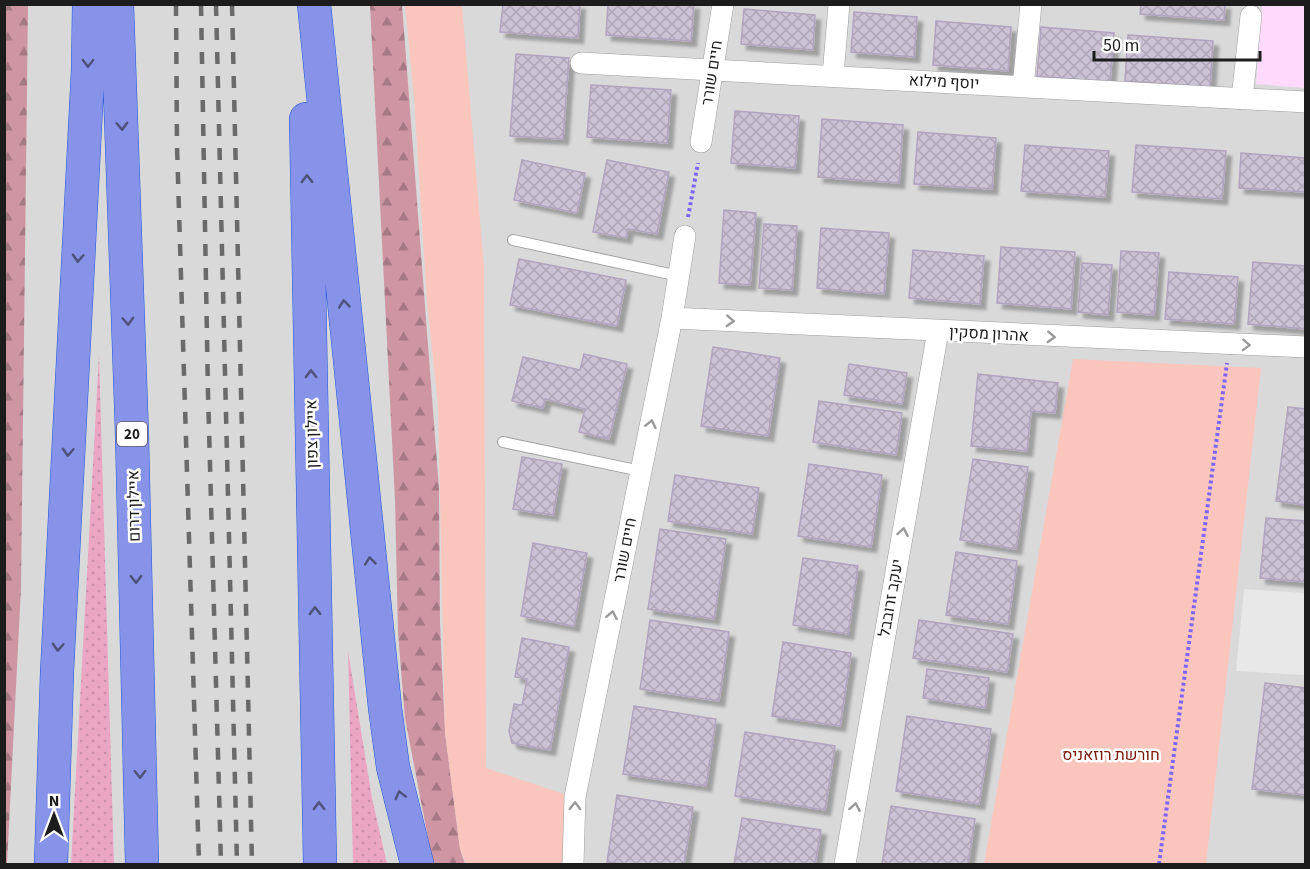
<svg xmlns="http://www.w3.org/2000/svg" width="1310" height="869" viewBox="0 0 1310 869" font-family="'Source Sans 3',Heebo,sans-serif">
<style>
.residential{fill:#d9d9da}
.education{fill:#ffdafd}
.grass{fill:url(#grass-dots)}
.forest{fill:url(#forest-firs)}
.park{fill:#fac5bd}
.parking{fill:#e8e8e8}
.building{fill:url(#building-cross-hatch);stroke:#b2a4c0;stroke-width:1.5;filter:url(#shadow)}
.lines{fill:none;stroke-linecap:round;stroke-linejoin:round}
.service-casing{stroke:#9d9d9d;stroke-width:12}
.minor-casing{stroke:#9d9d9d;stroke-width:22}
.motorway-casing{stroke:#2055da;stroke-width:34}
.path{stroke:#7d65fc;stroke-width:4;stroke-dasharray:3 3;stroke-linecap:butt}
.service{stroke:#fff;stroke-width:10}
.minor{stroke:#fff;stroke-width:21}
.motorway{stroke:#8793e8;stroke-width:33}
.rail{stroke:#6a6a6a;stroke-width:4.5;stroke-dasharray:12 12;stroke-linecap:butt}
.oneway{stroke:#4c5278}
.oneway2{stroke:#999}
.labels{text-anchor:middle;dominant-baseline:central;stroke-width:5;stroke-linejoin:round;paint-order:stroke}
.shield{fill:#fff;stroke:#606060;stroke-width:1.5}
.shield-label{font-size:15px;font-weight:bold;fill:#1c1c1c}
.street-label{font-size:16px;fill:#1c1c1c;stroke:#fff}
.park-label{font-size:16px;fill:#7b1909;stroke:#fff}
</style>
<defs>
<pattern id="grass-dots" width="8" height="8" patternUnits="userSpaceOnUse" patternTransform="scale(1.5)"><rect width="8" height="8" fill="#eaa6c3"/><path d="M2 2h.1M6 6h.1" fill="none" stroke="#c88ea7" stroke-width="1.8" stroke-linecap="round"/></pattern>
<pattern id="forest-firs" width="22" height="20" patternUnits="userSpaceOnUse" patternTransform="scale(1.5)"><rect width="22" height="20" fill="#ce95a3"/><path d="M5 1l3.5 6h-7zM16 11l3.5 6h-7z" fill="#a67984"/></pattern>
<pattern id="building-cross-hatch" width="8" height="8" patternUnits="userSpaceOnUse" patternTransform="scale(1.5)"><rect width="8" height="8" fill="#cbc2d5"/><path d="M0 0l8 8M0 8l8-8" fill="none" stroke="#aea6b6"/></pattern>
<filter id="shadow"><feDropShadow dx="5.5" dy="5.5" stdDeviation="1.5" flood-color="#0004"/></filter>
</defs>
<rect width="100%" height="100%" fill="#ebe2ee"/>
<path class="residential" d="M5,5H1305V864H5Z"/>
<path class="education" d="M1262,5H1305V88L1256,84Z"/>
<path class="grass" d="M99,355L114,864H71Z
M348,651L372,798L387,864H353Z"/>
<path class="forest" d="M28,4L21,588L7,864H5L4,5Z
M370,5H402L439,489L440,623L445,732L460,849L465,864H433L405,718L398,633L395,500Z"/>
<path class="park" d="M405,5H462L484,268L486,768L570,796L569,864H466L460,849L445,732L438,405L427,301L414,98Z
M1073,359L1261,368L1206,864H984Z"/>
<path class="parking" d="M1244,589L1305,593V675L1236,671Z"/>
<path class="building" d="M503,4H580L578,38L500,32Z
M608,4H694L691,41L606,35Z
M1141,4H1225L1224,20L1140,14Z
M744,9L815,15L813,50L741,44Z
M854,12L917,17L914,57L851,52Z
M936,21L1011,27L1008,71L933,65Z
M1041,27L1114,33L1110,82L1037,76Z
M1128,35L1213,41L1210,87L1125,81Z
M516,54L569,58L563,139L510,136Z
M591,85L671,90L667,143L587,137Z
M735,111L799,116L795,168L731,163Z
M822,119L903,125L899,183L818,177Z
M918,132L996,138L992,189L914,184Z
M1025,145L1109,151L1105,197L1021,191Z
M1136,145L1226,151L1222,199L1132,192Z
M1241,153L1306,158V192L1239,188Z
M522,160L585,173L577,213L514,200Z
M607,160L669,172L657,234L628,229L626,238L593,232Z
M724,210L756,213L750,285L719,283Z
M764,224L797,226L792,290L759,288Z
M821,228L889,233L884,294L817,288Z
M1001,247L1075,252L1071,309L997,303Z
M913,250L984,256L980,304L909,298Z
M1121,251L1159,253L1154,315L1117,312Z
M519,259L626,280L617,326L510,305Z
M1253,262L1306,266V329L1248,324Z
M1082,263L1112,265L1108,315L1078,312Z
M1169,272L1238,277L1234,324L1165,319Z
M713,347L780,358L768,436L701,426Z
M584,354L627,364L609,439L579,432L585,409L545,399L543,408L512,401L523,357L580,370Z
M849,364L907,373L902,404L844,395Z
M978,374L1058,383L1055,413L1031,411L1027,451L971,446Z
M819,401L902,413L896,455L813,442Z
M1288,407L1306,409V505L1276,501Z
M522,457L562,464L553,515L513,509Z
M973,459L1028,467L1016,549L960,540Z
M809,464L882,475L871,547L798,536Z
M675,475L759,488L752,534L668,521Z
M1266,518L1306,521V582L1260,578Z
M660,529L726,539L714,619L648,609Z
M533,543L587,553L574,626L521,616Z
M956,552L1017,561L1008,624L946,615Z
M803,558L858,566L848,634L793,625Z
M650,620L729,632L719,701L640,689Z
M919,620L1013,634L1007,672L913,658Z
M522,638L569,647L550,750L512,743L509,731L514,704L522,705L527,679L515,677Z
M783,642L851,653L840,726L772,716Z
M927,669L989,678L985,708L923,698Z
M1265,683L1306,688V795L1252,789Z
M634,706L716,719L706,786L623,774Z
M907,716L991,729L979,804L896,791Z
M745,732L835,746L825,810L735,796Z
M617,795L693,807L684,864H624L607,862Z
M891,806L975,819L968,864H882Z
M742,818L821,830L815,864H734Z"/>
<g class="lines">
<defs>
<path id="service" d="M513,240L679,276
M503,442L641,471"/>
<path id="minor" d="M581,63L1306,102
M833,76L839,4
M1023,87L1031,4
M1242,99L1251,16
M701,142L723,4
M672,318L1306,347
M573,864L575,797L672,318L685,236
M845,864L938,331"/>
<path id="motorway" d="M117,4L132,435L142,864
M314,4L385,708L393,767L417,864
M306,119L320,864
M51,864L57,672L88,69L89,4"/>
</defs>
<use href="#service" class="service-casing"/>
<use href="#minor" class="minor-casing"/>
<use href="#motorway" class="motorway-casing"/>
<path class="path" d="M688,217L698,163
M1159,864L1227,363"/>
<use href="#service" class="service"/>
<use href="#minor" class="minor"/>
<use href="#motorway" class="motorway"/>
<path class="rail" d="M176,4L177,146L199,864
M201,4L208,393L221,864
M216,4L237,864
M232,4L252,864"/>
</g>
<defs><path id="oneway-chevron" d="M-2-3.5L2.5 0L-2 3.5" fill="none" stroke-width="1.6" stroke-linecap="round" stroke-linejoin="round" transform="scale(1.5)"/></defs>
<g class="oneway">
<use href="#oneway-chevron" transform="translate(88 63) rotate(91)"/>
<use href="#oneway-chevron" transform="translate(122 126) rotate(88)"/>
<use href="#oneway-chevron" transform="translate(307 179) rotate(-91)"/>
<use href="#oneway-chevron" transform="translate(78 258) rotate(93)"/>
<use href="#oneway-chevron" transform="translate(344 304) rotate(-96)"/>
<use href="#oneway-chevron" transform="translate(128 321) rotate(88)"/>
<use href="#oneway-chevron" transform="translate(311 374) rotate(-91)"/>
<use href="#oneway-chevron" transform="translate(68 452) rotate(93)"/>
<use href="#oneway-chevron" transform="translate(370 561) rotate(-96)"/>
<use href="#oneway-chevron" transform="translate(136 579) rotate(89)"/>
<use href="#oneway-chevron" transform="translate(315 611) rotate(-91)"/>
<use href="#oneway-chevron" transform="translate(58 647) rotate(93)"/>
<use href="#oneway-chevron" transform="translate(140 774) rotate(89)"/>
<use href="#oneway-chevron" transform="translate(400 795) rotate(-104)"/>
<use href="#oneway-chevron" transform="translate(319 806) rotate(-91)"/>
</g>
<g class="oneway2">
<use href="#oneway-chevron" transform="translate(730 321) rotate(3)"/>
<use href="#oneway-chevron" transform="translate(1051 337) rotate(3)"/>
<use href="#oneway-chevron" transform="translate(1246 345) rotate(2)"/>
<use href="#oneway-chevron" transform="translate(651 424) rotate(-78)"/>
<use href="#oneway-chevron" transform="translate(903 532) rotate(-80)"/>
<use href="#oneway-chevron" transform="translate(612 615) rotate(-79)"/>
<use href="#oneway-chevron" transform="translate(575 806) rotate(-89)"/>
<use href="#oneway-chevron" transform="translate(855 807) rotate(-80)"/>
</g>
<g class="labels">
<rect class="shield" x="117" y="422" width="30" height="24" rx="4.5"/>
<g class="shield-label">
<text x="132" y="434">20</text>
</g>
<g class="street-label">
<text transform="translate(712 73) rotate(-81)">חיים שורר</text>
<text transform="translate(944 82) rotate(3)">יוסף מילוא</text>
<text transform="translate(989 334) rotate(3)">אהרון מסקין</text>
<text transform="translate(312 434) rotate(-91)">איילון צפון</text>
<text transform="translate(134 506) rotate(-91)">איילון דרום</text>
<text transform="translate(625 550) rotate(-79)">חיים שורר</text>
<text transform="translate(891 598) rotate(-80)">יעקב זרובבל</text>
</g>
<g class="park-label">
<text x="1111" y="755">חורשת רוזאניס</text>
</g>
</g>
<rect width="1310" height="869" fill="none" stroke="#1c1c1c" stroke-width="12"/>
<g transform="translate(54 815)" stroke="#ffffff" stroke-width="4.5" paint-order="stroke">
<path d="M0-4.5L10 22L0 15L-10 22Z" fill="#1c1c1c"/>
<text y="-9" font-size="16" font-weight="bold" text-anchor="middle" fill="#1c1c1c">N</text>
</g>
<path d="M1094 51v9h166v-9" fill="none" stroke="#1c1c1c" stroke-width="3"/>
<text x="1103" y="51" font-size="18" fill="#1c1c1c" stroke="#ffffff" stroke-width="4.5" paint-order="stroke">50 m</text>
</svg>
